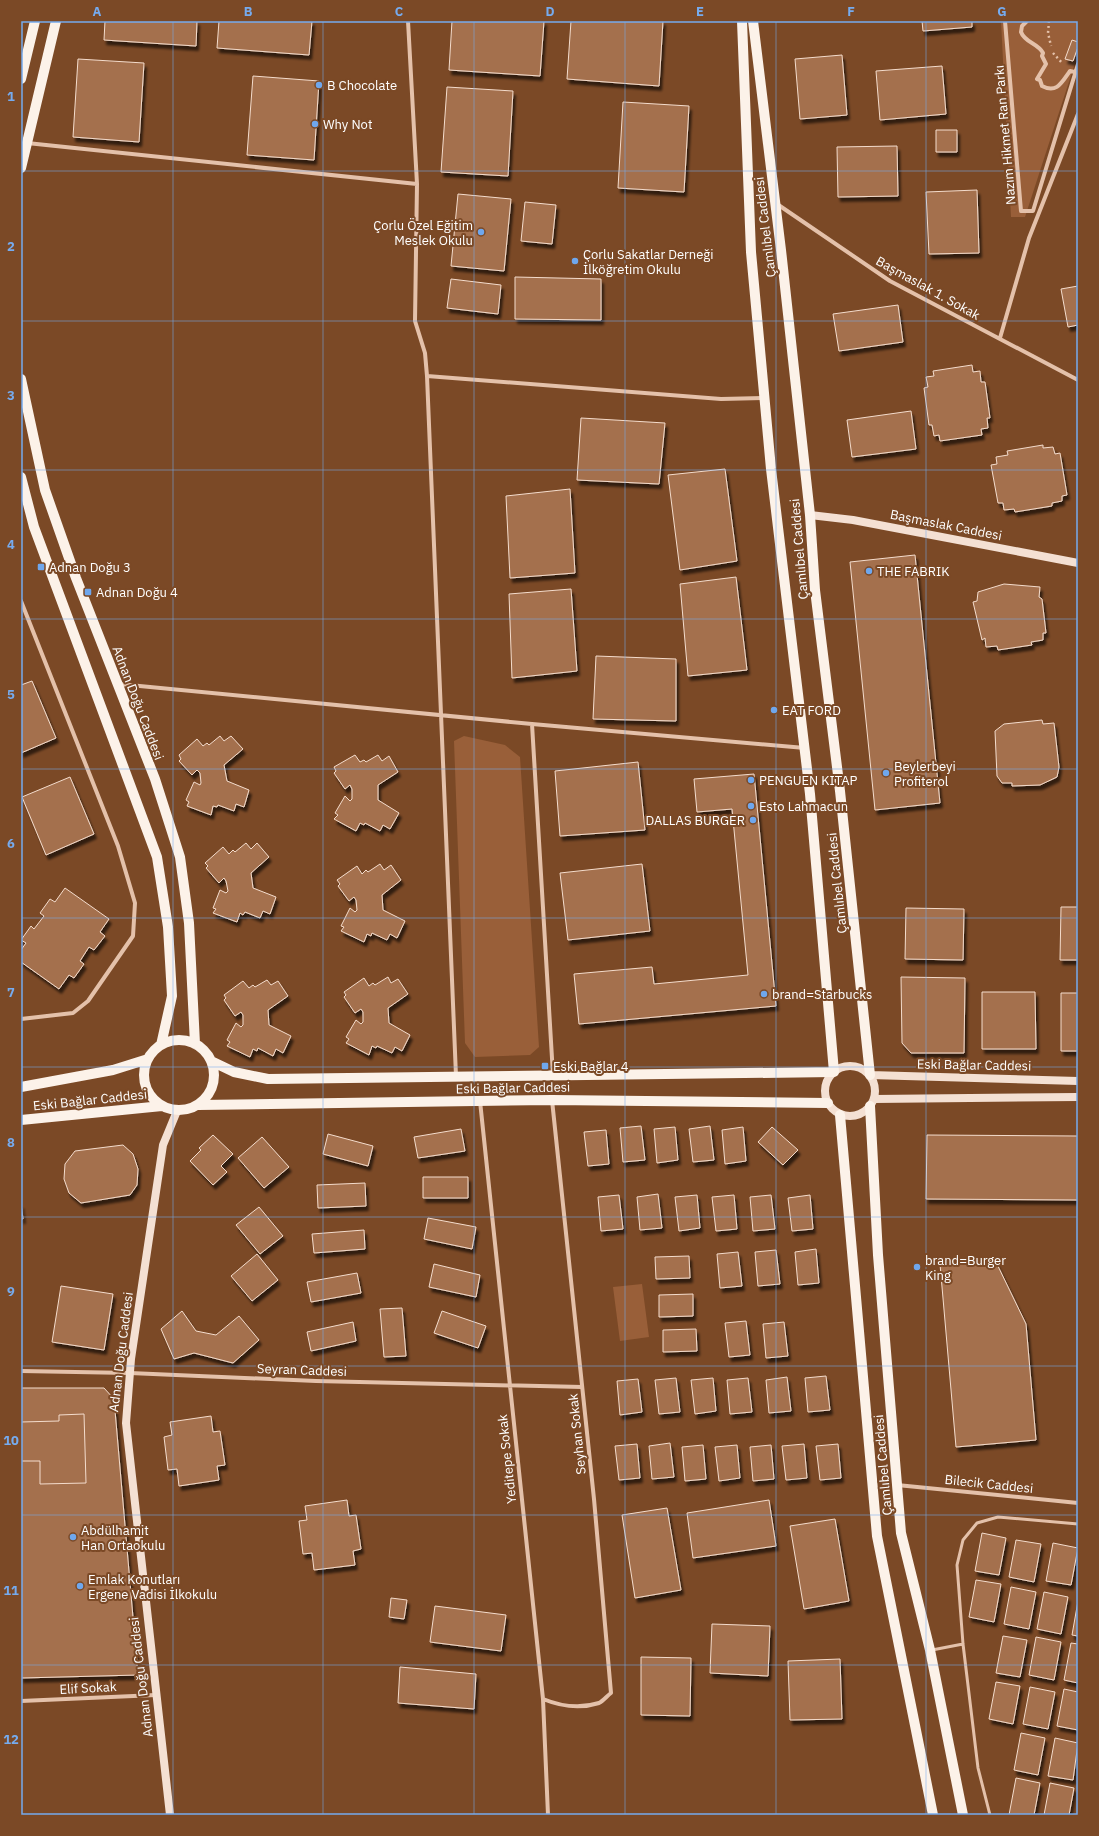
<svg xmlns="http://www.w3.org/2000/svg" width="1099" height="1836" viewBox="0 0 1099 1836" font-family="'IBM Plex Sans',sans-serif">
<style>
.green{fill:#995f39}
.building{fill:#a4704e;stroke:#f4dccc;filter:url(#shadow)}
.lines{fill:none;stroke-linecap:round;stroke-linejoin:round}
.path{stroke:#e4c1aa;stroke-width:2.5;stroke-dasharray:2 3;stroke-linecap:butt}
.lane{stroke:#e4c1aa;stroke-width:3}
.street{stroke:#e4c1aa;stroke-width:4}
.secondary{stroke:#f4e0d3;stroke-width:8}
.primary{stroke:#fcf2e9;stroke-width:10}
.grid{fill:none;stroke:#76abee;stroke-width:1;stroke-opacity:0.55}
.poi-dot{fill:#6fa7ed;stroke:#7b4926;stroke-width:1.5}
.labels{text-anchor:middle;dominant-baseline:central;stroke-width:4;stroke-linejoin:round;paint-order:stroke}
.poi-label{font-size:13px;fill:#fff;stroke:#7b4926;text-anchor:start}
.street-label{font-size:13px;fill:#fff;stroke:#7b4926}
.neatline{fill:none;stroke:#76abee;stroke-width:1.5}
.grid-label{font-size:13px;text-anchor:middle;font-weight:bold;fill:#76abee}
</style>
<defs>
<filter id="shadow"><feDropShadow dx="2.5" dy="4.5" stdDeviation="1" flood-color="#0009"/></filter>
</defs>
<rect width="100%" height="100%" fill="#7b4926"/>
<path class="green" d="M1001,21H1078V54L1025,217H1011Z
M464,736L505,745L520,757L539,1047L530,1055L475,1057L465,1043L454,741Z
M642,1284L649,1337L620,1341L613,1287Z"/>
<path class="building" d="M105,21H197L196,46L104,40Z
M219,21H312L309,55L217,48Z
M452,21H544L540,76L449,70Z
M571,21H663L659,86L567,79Z
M922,21H972V27L923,31Z
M1072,40L1078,42V47L1073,61L1065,59Z
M842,55L847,115L800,119L795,59Z
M78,59L144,63L139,142L73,137Z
M942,66L946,114L880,120L876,71Z
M253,76L319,81L314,160L247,155Z
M447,87L513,91L508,176L441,172Z
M623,102L689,106L684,192L618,188Z
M936,130H957V152H936Z
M897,146L898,196L838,197L837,147Z
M977,190L979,253L929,254L926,192Z
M458,194L511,199L504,271L451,266Z
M525,202L556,205L552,244L521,241Z
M515,277L601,279V320L515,319Z
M451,279L501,285L498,314L447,308Z
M1078,286V325L1068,327L1061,289Z
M898,305L903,342L839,351L833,314Z
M972,365L973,372L980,371L981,382H985L990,418H987L988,428L981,429L982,435L940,441L939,435L934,436L932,425H929L924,388L928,387L926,377L934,376L933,371Z
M911,411L916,449L852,457L847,420Z
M581,418L665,423L659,484L577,480Z
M1043,445V448L1053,447L1055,454L1060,453L1067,495L1062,496V501L1052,503V506L1015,512L1014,509L1004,510L1003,503H998L991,465L997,464L996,457L1008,455L1007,451Z
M725,469L737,561L680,570L668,475Z
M570,489L575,573L510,578L506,496Z
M915,555L940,803L875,810L850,562Z
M736,577L747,670L688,676L680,584Z
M1004,584L1040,587L1039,597L1042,599L1046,633H1043V640L1031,642L1032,645L998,650L997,646L986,647L985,638L982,640L973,602L977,601L978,592Z
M571,589L577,671L512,678L509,594Z
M596,656L676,659V721L593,719Z
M32,681L56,738L21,753V685Z
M1042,720L1043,724L1054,723L1059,767L1057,777L1040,785L1012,786V783H1002L997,776L995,731L1004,724Z
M220,736L224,741L231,736L243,749L224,765L227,781L249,790L244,807L236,804L234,811L218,805L217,807L213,806L211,815L187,806L189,802L186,800L194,782L200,785L201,783L200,773L197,770L192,775L179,761L181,759L179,755L197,739L203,746L207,743L209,745Z
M355,755L360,762L364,760L366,762L378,755L382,761L389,756L398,772L378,785V800L399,813L390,829L383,825L380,831L365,823L364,825L360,823L356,831L334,819L338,815L335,813L345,796L350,801L352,799V789L350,785L345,789L334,773L336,771L334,767Z
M638,762L645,830L560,836L555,771Z
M754,774L776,1006L579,1024L574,974L652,967L654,984L748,975L732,809L697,812L694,779Z
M70,777L94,834L46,855L22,797Z
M246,843L251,849L257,843L269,857L251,873L253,888L276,897L270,914L263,911L260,918L245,912L243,915L240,913L237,922L213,913L216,909L213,908L220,890L226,893L228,891L226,881L224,878L219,883L206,868L208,866L205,863L223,847L229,854L233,850L235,852Z
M380,864L384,870L391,865L401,880L382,895L383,910L405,921L397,938L390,934L387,940L372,933L371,936L367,934L364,942L341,931L344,927L341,926L350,908L355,912L357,910L356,900L354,897L349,901L338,886L340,884L337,880L357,866L362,874L366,870L368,872Z
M642,864L650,931L568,940L560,873Z
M65,888L109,919L100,932L105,936L94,950L89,947L80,961L84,964L74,978L69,975L59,989L21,962V950L26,943L21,940L31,926L34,929L44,916L40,913L50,899L55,902Z
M1061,907H1078V960H1060Z
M906,908L964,909L963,960L905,959Z
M388,977L391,983L398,979L408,994L388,1008L389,1023L410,1035L402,1051L395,1047L392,1053L377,1046L376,1048L372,1046L369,1055L346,1043L349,1039L346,1037L356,1020L361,1024L363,1022V1012L361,1009L355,1013L344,997L346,995L344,992L364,978L369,986L373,983L375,985Z
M901,977L965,978L964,1053H911L902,1043Z
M267,980L271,985L278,981L288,996L268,1010L269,1025L291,1036L283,1053L276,1049L273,1056L258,1048L257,1051L253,1049L250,1057L227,1046L230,1042L227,1040L236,1023L241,1027L243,1025V1015L241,1012L235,1016L224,1000L226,998L224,995L243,981L249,988L253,985L255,987Z
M982,992H1035L1036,1049H982Z
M1061,993H1078V1051H1061Z
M641,1126L645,1160L623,1162L620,1128Z
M710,1126L714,1160L693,1162L689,1129Z
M675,1127L678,1160L657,1163L654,1129Z
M743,1127L746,1161L725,1164L722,1130Z
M772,1127L798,1150L783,1165L758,1142Z
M461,1129L465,1151L418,1158L414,1137Z
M606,1130L609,1164L588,1166L584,1132Z
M328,1134L373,1146L368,1166L323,1154Z
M213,1135L233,1154L221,1166L227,1172L213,1185L190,1161L201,1150L199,1148Z
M927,1135L1078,1136V1200L926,1199Z
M262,1137L289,1167L264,1188L238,1158Z
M123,1145L133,1154L138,1169L137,1185L130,1195L81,1203L69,1193L64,1179L65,1164L75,1151Z
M423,1177H468V1198H423Z
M365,1183L366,1206L318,1208L317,1185Z
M658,1194L662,1228L640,1230L637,1197Z
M619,1195L623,1229L601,1231L598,1197Z
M697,1195L700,1228L679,1231L675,1197Z
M734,1195L737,1229L716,1231L712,1197Z
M771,1195L775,1229L753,1231L750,1197Z
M810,1195L813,1229L792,1231L788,1198Z
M21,1204L23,1219H21Z
M259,1207L283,1236L260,1254L236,1225Z
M428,1218L476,1227L472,1249L424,1239Z
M364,1230L365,1249L314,1253L312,1234Z
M816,1249L819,1283L798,1285L795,1252Z
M776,1250L780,1284L758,1286L755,1252Z
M738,1252L742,1286L720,1288L717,1254Z
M257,1254L278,1280L252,1301L231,1276Z
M689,1256L690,1278L656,1279L655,1257Z
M995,1260L1026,1324L1036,1440L956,1447L940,1264Z
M434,1264L480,1275L476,1297L429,1287Z
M357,1273L361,1293L311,1302L307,1282Z
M61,1286L113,1294L104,1350L52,1342Z
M693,1294V1316L659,1317V1295Z
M402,1308L406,1356L384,1357L380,1309Z
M182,1311L196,1331L216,1335L239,1316L259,1340L233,1363L194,1353L174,1359L161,1329Z
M442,1311L486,1326L478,1348L434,1333Z
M746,1321L750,1355L729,1357L725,1323Z
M353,1322L356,1341L311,1351L307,1332Z
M784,1322L788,1356L766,1358L763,1324Z
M696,1329L697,1351L663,1352V1330Z
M826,1376L830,1410L808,1412L805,1378Z
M787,1377L791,1411L769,1413L766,1380Z
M676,1378L680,1412L659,1414L655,1380Z
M713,1378L716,1411L695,1414L691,1380Z
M748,1378L752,1412L730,1414L727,1380Z
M638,1379L642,1412L620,1415L617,1381Z
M21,1388H104L114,1399L138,1675L21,1678Z
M84,1414L86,1483L40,1484V1461H21V1422L59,1421V1415Z
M211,1416L213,1432L220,1431L225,1465L217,1466L219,1480L179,1486L177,1469L168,1470L164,1437L172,1435L170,1422Z
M670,1443L674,1477L652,1479L649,1446Z
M637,1444L640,1478L619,1480L615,1446Z
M804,1444L807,1478L786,1480L782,1446Z
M838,1444L841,1478L820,1480L816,1446Z
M703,1445L706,1479L685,1481L682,1447Z
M737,1445L740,1478L719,1481L715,1447Z
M771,1445L774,1479L753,1481L750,1447Z
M347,1500L349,1516L356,1515L361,1549L353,1551L355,1565L314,1570L312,1553L303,1554L299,1521L307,1520L305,1506Z
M769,1500L776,1546L693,1558L687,1513Z
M667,1508L681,1590L635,1598L622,1515Z
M835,1519L849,1601L804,1609L790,1526Z
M982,1533L1006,1538L999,1575L975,1571Z
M1016,1540L1041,1544L1034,1582L1009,1577Z
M1053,1543L1078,1548L1071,1585L1046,1581Z
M976,1580L1001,1584L994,1622L969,1617Z
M1011,1587L1036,1592L1029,1629L1004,1624Z
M1044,1592L1068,1597L1061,1634L1037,1629Z
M391,1598L407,1600L404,1619L389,1617Z
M1078,1601V1636L1072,1635Z
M435,1606L506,1615L501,1651L430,1642Z
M712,1624L770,1626L768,1676L710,1673Z
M1003,1636L1027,1640L1020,1677L996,1673Z
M1036,1637L1061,1642L1054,1680L1029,1675Z
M1071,1643L1078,1644V1683L1064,1680Z
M641,1657L691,1658L690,1716L641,1715Z
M840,1659L842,1719L790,1720L788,1661Z
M400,1667L476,1674L474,1709L398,1703Z
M996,1682L1020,1686L1013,1724L989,1719Z
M1030,1687L1055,1692L1048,1729L1023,1724Z
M1064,1689L1078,1692V1730L1057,1726Z
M1021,1733L1045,1738L1038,1775L1014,1770Z
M1055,1738L1078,1743L1073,1780L1048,1776Z
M1016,1778L1040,1783L1034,1815H1009Z
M1050,1783L1074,1788L1069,1815H1044Z"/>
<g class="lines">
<path class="path" d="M1049,21L1048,33L1051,46
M1053,53L1063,64"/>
<path class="lane" d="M932,1650L963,1644
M990,1815L978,1768L963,1644L957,1565L963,1540L977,1523L998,1517L1078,1524"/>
<path class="street" d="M408,21L417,184L415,321L425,353L427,376L456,1076
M1005,21L1021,211H1033L1078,64
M1027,21L1022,26L1021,32C1025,43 1038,43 1043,53L1042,56L1046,64L1037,79L1040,80L1042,86C1057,94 1062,82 1070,71L1075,72
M27,143L417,184
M777,204L890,281L1078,380
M1000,338L1029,238L1078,114
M427,376L721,399L763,398
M21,601L118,846L135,903L133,936L88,1001L73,1013L21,1019
M119,684L532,724L805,748
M532,724L553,1075
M480,1101L543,1699L548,1815
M21,1371L130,1373L316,1381L582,1387
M897,1485L1078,1503
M543,1699C560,1706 580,1709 599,1703C603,1701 607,1696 611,1693L594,1499L552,1100
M21,1701L156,1695"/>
<path class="secondary" d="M810,515L853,520L1078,563
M825 1091a25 25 0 1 1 50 0a25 25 0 1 1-50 0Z
M870,1075L1078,1081
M874,1099L1078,1097
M170,1815L126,1423L131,1359L163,1145L177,1111"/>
<path class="primary" d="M753,21L781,250L810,515L815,590L840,791L870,1075
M21,79L35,21
M21,168L56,21
M21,379L45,490L76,578L155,779L180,857L189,923L195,1044
M21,477L34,527L157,857L168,927L172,996L161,1045
M144 1075a35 35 0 1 1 70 0a35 35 0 1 1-70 0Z
M211,1061L234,1072L268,1079L834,1072L810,794L771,469L751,252L742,21
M21,1087L113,1070L148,1059
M198,1105L552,1100L828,1103
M870,1106L878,1255L901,1533L930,1650L963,1815
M840,1115L877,1536L933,1815
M21,1120L162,1106"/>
</g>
<path class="grid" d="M173,21V1815M323,21V1815M474,21V1815M625,21V1815M776,21V1815M926,21V1815M21,171H1078M21,321H1078M21,470H1078M21,619H1078M21,769H1078M21,918H1078M21,1067H1078M21,1217H1078M21,1366H1078M21,1515H1078M21,1665H1078"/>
<g class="poi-dot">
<circle cx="319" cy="85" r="4"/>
<circle cx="315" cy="124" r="4"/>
<circle cx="481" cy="232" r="4"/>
<circle cx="575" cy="261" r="4"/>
<rect x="37" y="563" width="8" height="8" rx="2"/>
<circle cx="869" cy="571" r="4"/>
<rect x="84" y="588" width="8" height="8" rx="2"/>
<circle cx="774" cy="710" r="4"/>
<circle cx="886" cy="773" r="4"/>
<circle cx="751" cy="780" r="4"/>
<circle cx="751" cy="806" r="4"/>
<circle cx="753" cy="820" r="4"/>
<circle cx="764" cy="994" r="4"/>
<rect x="541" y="1062" width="8" height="8" rx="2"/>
<circle cx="917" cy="1267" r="4"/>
<circle cx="73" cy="1537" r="4"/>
<circle cx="80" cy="1586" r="4"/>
</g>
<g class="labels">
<g class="poi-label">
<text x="327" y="85">B Chocolate</text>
<text x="323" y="124">Why Not</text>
<text x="473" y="225" text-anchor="end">Çorlu Özel Eğitim<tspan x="473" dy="15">Meslek Okulu</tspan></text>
<text x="583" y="254">Çorlu Sakatlar Derneği<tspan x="583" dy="15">İlköğretim Okulu</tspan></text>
<text x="49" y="567">Adnan Doğu 3</text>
<text x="877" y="571">THE FABRIK</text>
<text x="96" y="592">Adnan Doğu 4</text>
<text x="782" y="710">EAT FORD</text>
<text x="894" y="766">Beylerbeyi<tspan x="894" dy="15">Profiterol</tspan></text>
<text x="759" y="780">PENGUEN KITAP</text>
<text x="759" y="806">Esto Lahmacun</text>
<text x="745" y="820" text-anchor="end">DALLAS BURGER</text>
<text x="772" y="994">brand=Starbucks</text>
<text x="553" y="1066">Eski Bağlar 4</text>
<text x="925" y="1260">brand=Burger<tspan x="925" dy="15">King</tspan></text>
<text x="81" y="1530">Abdülhamit<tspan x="81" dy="15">Han Ortaokulu</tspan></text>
<text x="88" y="1579">Emlak Konutları<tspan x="88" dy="15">Ergene Vadisi İlkokulu</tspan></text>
</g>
<g class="street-label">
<text transform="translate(1005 135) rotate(-95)">Nazım Hikmet Ran Parkı</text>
<text transform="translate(765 227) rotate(-97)">Çamlıbel Caddesi</text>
<text transform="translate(928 288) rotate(29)">Başmaslak 1. Sokak</text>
<text transform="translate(946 525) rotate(11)">Başmaslak Caddesi</text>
<text transform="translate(799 549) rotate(-95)">Çamlıbel Caddesi</text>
<text transform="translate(138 703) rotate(69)">Adnan Doğu Caddesi</text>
<text transform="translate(837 883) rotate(-96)">Çamlıbel Caddesi</text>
<text transform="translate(974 1065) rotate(1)">Eski Bağlar Caddesi</text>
<text transform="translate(513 1088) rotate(-1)">Eski Bağlar Caddesi</text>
<text transform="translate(90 1100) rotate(-6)">Eski Bağlar Caddesi</text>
<text transform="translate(121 1352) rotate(-83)">Adnan Doğu Caddesi</text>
<text transform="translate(302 1370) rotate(2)">Seyran Caddesi</text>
<text transform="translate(577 1434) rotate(-96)">Seyhan Sokak</text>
<text transform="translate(507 1459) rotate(-96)">Yeditepe Sokak</text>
<text transform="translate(883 1465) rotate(-95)">Çamlıbel Caddesi</text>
<text transform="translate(989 1484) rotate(6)">Bilecik Caddesi</text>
<text transform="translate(141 1677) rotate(-97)">Adnan Doğu Caddesi</text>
<text transform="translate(88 1688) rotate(-3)">Elif Sokak</text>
</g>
</g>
<rect width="1099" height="1836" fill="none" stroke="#7b4926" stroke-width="44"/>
<rect x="22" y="22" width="1055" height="1792" class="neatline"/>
<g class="grid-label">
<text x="97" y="16">A</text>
<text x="248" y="16">B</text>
<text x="399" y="16">C</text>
<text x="550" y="16">D</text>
<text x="700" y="16">E</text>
<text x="851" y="16">F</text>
<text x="1002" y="16">G</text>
<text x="11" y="101">1</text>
<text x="11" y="251">2</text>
<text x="11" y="400">3</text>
<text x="11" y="549">4</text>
<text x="11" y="699">5</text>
<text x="11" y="848">6</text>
<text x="11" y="997">7</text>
<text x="11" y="1147">8</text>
<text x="11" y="1296">9</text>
<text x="11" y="1445">10</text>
<text x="11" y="1595">11</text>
<text x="11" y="1744">12</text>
</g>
</svg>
